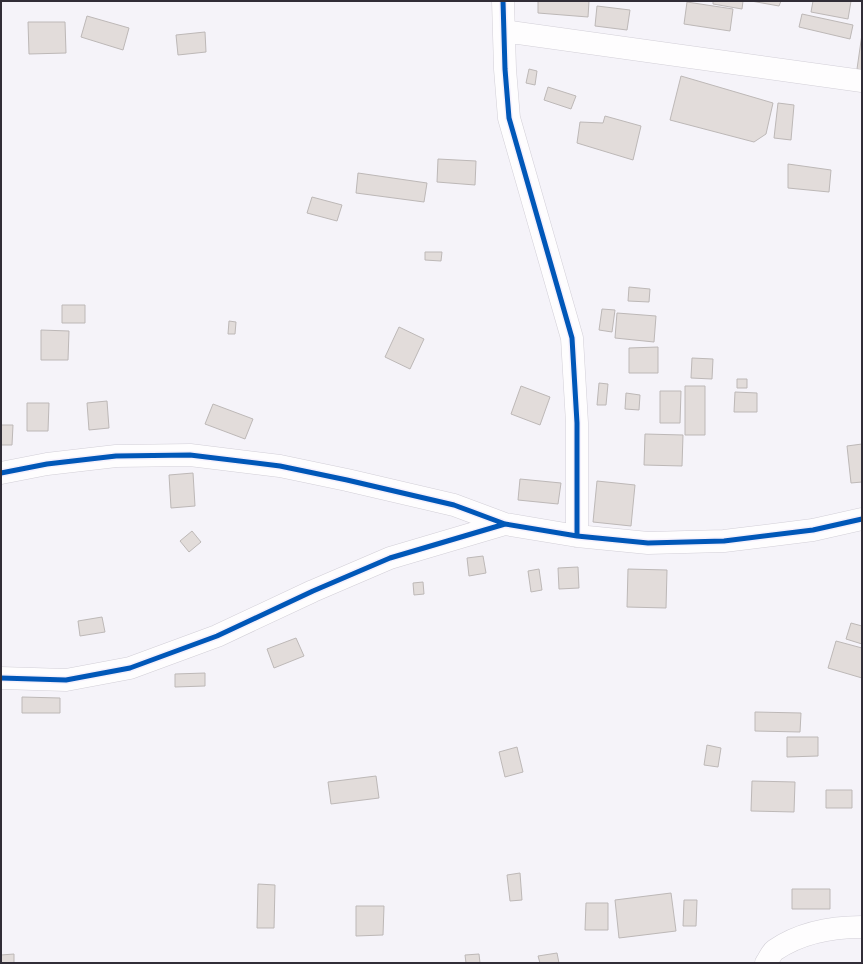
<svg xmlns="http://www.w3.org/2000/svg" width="863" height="964" viewBox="0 0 863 964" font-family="Montserrat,sans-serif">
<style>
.building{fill:#e2dcda;stroke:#bdb8b7}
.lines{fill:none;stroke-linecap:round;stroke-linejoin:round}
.street-casing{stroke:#d2cfd7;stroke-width:23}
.street{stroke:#fefdfe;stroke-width:22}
.cycleway-casing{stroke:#f4f0fc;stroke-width:8}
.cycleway{stroke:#0057b8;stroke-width:5}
</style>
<rect width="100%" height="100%" fill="#f5f3f9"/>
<path class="building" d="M538,1H589L588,17L538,13Z
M713,1H743L742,9L713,4Z
M751,1H781L779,6Z
M813,1H851L848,19L811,12Z
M687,2L733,9L730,31L684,24Z
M597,6L630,10L627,30L595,26Z
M802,14L853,25L850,39L799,27Z
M87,16L129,28L123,50L81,37Z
M28,22H65L66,53L29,54Z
M205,32L206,52L178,55L176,35Z
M862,34V70L857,69Z
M529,69L537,71L535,85L526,83Z
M681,76L773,103L766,134L754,142L670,120Z
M548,87L576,96L571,109L544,100Z
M778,103L794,105L791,140L774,138Z
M605,116L641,126L633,160L577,143L580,122L603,123Z
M438,159L476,161L475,185L437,182Z
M788,164L831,170L829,192L788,188Z
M358,173L427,183L424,202L356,193Z
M312,197L342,205L337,221L307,213Z
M425,252H442L441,261L425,260Z
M629,287L650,289L649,302L628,301Z
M62,305H85V323H62Z
M602,309L615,310L612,332L599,330Z
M617,313L656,316L654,342L615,338Z
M229,321L236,322L235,334H228Z
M399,327L424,339L410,369L385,357Z
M41,330L69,331L68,360H41Z
M658,347V373H629V348Z
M692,358L713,359L712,379L691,378Z
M737,379H747V388H737Z
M599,383L608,384L606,405H597Z
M521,386L550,397L540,425L511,414Z
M685,386H705V435H685Z
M660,391H681L680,423H660Z
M735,392L757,393V412H734Z
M626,393L640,395L639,410L625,409Z
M107,401L109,428L89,430L87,403Z
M27,403H49L48,431H27Z
M213,404L253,419L245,439L205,424Z
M1,425H13L12,445H1Z
M645,434L683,435L682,466L644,465Z
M862,444V482L851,483L847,446Z
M193,473L195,506L171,508L169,475Z
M520,479L561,483L558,504L518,500Z
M597,481L635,485L631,526L593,522Z
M192,531L201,542L189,552L180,541Z
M483,556L486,573L469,576L467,558Z
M578,567L579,588L559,589L558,568Z
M539,569L542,590L531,592L528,571Z
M628,569L667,570L666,608L627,607Z
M423,582L424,594L414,595L413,583Z
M102,617L105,632L80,636L78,621Z
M851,623L862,626V644L846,639Z
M296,638L304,656L274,668L267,649Z
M836,641L862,648V678L828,668Z
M205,673V686L175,687V674Z
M22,697L60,698V713H22Z
M755,712L801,713L800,732L755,731Z
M787,737H818V756L787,757Z
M707,745L721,748L718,767L704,765Z
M517,747L523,772L505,777L499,752Z
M376,776L379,798L331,804L328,782Z
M752,781L795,782L794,812L751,811Z
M826,790H852V808H826Z
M520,873L522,900L510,901L507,875Z
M258,884L275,885L274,928H257Z
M792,889H830V909H792Z
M671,893L676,931L619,938L615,900Z
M684,900H697L696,926H683Z
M586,903H608V930H585Z
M356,906H384L383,935L356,936Z
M557,953L559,963H540L538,956Z
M14,954V963H1V955Z
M479,954L480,963H466L465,955Z"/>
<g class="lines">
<defs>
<path id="street" d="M503,1L505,69L509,118L572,338L577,423V536
M504,31L862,81
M1,473L47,464L116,456L190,455L280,466L347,480L454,505L505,524L577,536L648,543L724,541L813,530L862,519
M1,678L66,680L130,668L217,636L313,591L390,558L505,524
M766,963C769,959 771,953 775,950C800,933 832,927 862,927"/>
</defs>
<use href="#street" class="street-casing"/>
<use href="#street" class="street"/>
<defs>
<path id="cycleway" d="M503,1L505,69L509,118L572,338L577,423V536
M1,473L47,464L116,456L190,455L280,466L347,480L454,505L505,524L577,536L648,543L724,541L813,530L862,519
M1,678L66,680L130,668L217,636L313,591L390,558L505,524"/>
</defs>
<use href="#cycleway" class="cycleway-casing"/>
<use href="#cycleway" class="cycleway"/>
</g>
<rect width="863" height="964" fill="none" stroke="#312d37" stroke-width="4"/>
</svg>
